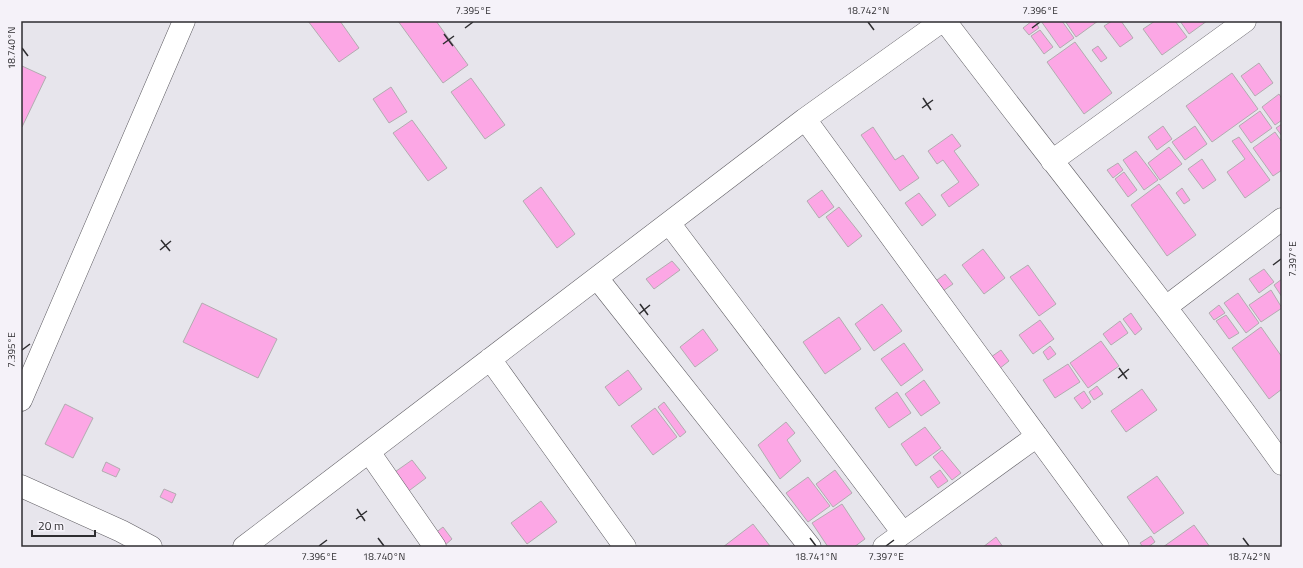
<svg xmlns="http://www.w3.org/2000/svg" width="1303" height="568" viewBox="0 0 1303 568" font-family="'Titillium Web',sans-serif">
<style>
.building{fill:#fca7e5;stroke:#b2acb0}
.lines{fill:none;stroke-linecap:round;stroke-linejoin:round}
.minor-casing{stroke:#5e5c62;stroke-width:23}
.minor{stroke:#fff;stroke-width:22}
.ticks{fill:none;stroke:#2e2d30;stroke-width:1.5}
.neatline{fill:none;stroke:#2e2d30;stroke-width:1.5}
.ticks-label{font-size:10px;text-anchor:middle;fill:#2e2d30}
</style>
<rect width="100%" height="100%" fill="#e7e5ec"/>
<path class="building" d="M308,21H340L359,48L339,62Z
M398,21H436L468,65L443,83Z
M1032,21H1035L1039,28L1029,35L1023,28Z
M1041,21H1062L1074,38L1060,48Z
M1065,21H1098L1076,37Z
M1112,21H1121L1133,38L1120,47L1104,26Z
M1155,21H1175L1187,37L1162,55L1143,29Z
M1180,21H1207L1189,34Z
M1040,30L1053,47L1044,54L1031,36Z
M1075,42L1112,93L1084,114L1047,62Z
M1098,46L1107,58L1101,62L1092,50Z
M1259,63L1273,83L1255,96L1241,76Z
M22,66L46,77L22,127L21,68Z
M1232,73L1258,109L1212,142L1186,106Z
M471,78L505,125L485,139L451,92Z
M391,87L407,112L389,123L373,99Z
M1279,94L1282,99V120L1275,125L1262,107Z
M1260,111L1272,128L1251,143L1239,126Z
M412,120L447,168L428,181L393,133Z
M1282,124V136L1276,128Z
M1163,126L1172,139L1157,150L1148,137Z
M1195,126L1207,144L1185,160L1172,142Z
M873,127L895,160L903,155L919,178L900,191L861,135Z
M1275,132L1282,142V170L1273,176L1253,148Z
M952,134L961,146L954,151L979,185L949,207L941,195L959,182L943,160L937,164L928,151Z
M1239,137L1270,180L1245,198L1227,172L1245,159L1232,141Z
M1169,147L1182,164L1160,180L1148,163Z
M1136,151L1158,180L1144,190L1123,160Z
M1202,159L1216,180L1203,189L1188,169Z
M1118,163L1123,170L1113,178L1107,170Z
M1124,172L1137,190L1128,197L1115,179Z
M1159,184L1196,235L1167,256L1131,205Z
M541,187L575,234L557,248L523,201Z
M1182,188L1190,200L1184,204L1176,193Z
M822,190L834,207L819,218L807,201Z
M919,193L936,215L922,226L905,203Z
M839,207L862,236L848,247L826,217Z
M983,249L1005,278L984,294L962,265Z
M672,261L680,270L654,289L646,279Z
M1028,265L1056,304L1039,316L1010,277Z
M1264,269L1274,282L1259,293L1249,279Z
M945,274L953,284L940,293L933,283Z
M1282,279V297L1274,285Z
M1271,290L1282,308L1261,322L1249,305Z
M1238,293L1259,323L1246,333L1224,303Z
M202,303L277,339L258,378L183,342Z
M882,304L902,331L874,351L855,324Z
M1219,305L1225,313L1214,320L1209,313Z
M1131,313L1142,329L1135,335L1123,319Z
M1226,315L1239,333L1229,339L1216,321Z
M839,317L861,349L825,374L803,342Z
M1040,320L1054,339L1033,354L1019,335Z
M1120,321L1128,333L1111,345L1103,334Z
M1261,327L1282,357V389L1269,399L1232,348Z
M703,329L718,350L695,367L680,347Z
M1101,341L1119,366L1088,388L1070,363Z
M904,343L923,370L901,386L881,359Z
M1050,346L1056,354L1048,360L1043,352Z
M1001,350L1009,361L999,369L991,357Z
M1068,364L1080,382L1055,398L1043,380Z
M628,370L642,389L619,406L605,387Z
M924,380L940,403L921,416L905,394Z
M1097,386L1103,394L1094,400L1089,392Z
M1142,389L1157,410L1126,432L1111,411Z
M1084,391L1091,402L1082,409L1074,398Z
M897,392L911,413L889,428L875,408Z
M664,402L686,432L680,437L658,407Z
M65,404L93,418L73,458L45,444Z
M655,408L677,437L653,455L631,426Z
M786,422L795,433L787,440L801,461L780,479L758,445Z
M925,427L941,448L916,466L901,444Z
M942,450L961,473L952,480L933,457Z
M412,460L426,478L406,493L392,474Z
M106,462L120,469L116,477L102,471Z
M835,470L852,493L833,507L816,484Z
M940,470L948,481L938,488L930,477Z
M1157,476L1184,513L1154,534L1127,497Z
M808,477L830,506L808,522L786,493Z
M164,489L176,494L172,503L160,497Z
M541,501L557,522L527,544L511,523Z
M842,504L865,539L854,547H828L812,523Z
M753,524L770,546L769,547H723Z
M1194,525L1210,547H1163Z
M443,527L452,539L444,546L434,534Z
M1151,536L1155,542L1148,547H1143L1140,543Z
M996,537L1003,547H983Z"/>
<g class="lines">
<defs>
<path id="minor" d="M945,21C1057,169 1174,313 1282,464
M805,119L1118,547
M1052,161L1245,21
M669,223L903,533
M597,278L810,547
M1166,307L1282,219
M490,359L625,547
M21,400L184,21
M369,452L435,547
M21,486L121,531L151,547
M244,547L805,119L942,21
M884,547L1037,436"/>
</defs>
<use href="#minor" class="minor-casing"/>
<use href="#minor" class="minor"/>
</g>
<path class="ticks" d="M868,22L874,30M465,28L473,22M1032,28L1040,22M444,34L453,46M443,44L454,36M22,48L28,56M923,98L931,110M922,108L933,100M161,240L170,251M160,250L171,241M1273,265L1281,259M640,304L648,315M639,314L650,305M22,350L30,344M1119,368L1127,379M1118,378L1129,369M357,509L365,521M356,519L367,511M378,538L384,546M810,538L816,546M1243,538L1249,546M319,546L327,540M886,546L894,540"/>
<rect width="1303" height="568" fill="none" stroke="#f5f2f9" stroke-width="44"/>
<path d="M32 530v6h63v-6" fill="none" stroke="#2e2d30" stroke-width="2"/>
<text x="38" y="530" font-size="12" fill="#2e2d30" stroke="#f5f2f9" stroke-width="3" paint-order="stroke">20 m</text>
<rect x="22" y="22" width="1259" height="524" class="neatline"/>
<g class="ticks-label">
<text x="473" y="14">7.395°E</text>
<text x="868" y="14">18.742°N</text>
<text x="1040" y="14">7.396°E</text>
<text transform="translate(11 48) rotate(-90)" y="4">18.740°N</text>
<text transform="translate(1292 259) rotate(-90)" y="4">7.397°E</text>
<text transform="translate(11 350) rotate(-90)" y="4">7.395°E</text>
<text x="319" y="560">7.396°E</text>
<text x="384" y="560">18.740°N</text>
<text x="816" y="560">18.741°N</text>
<text x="886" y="560">7.397°E</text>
<text x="1249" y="560">18.742°N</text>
</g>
</svg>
